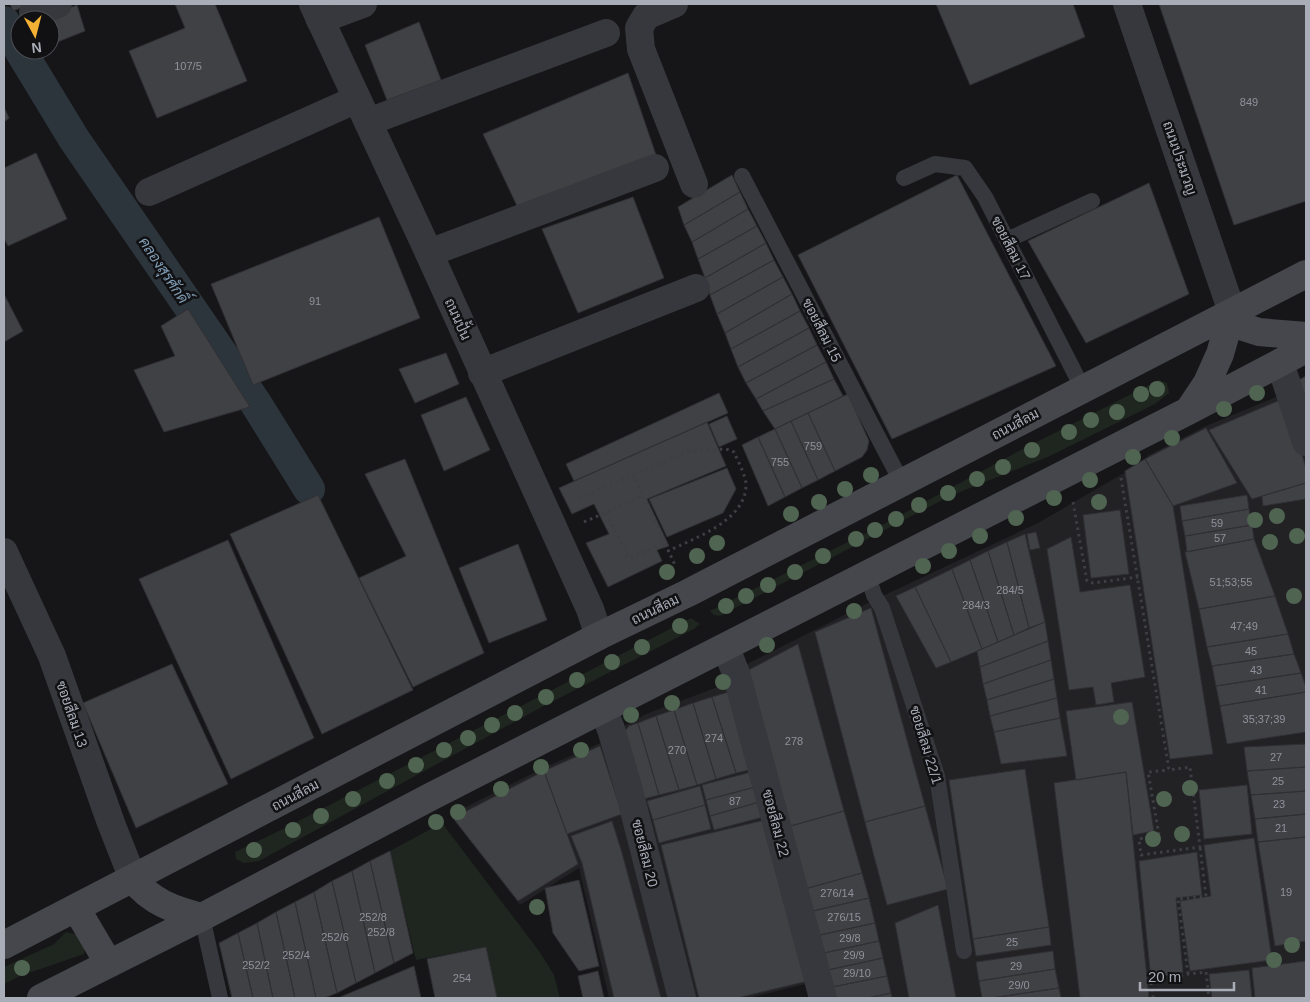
<svg xmlns="http://www.w3.org/2000/svg" width="1310" height="1002" viewBox="0 0 1310 1002" font-family="Arial,Sarabun,sans-serif">
<style>
.built{fill:#222225}
.green{fill:#1e261f}
.lines{fill:none;stroke-linecap:round;stroke-linejoin:round}
.canal{stroke:#2c353c;stroke-width:32}
.building{fill:#404145;stroke:#303034}
.path{stroke:#3d3f44;stroke-width:3;stroke-dasharray:2.5 4;stroke-linecap:butt}
.service{stroke:#37383d;stroke-width:16}
.minor{stroke:#37383d;stroke-width:28}
.tertiary{stroke:#37383d;stroke-width:28}
.secondary{stroke:#45474d;stroke-width:28}
.tree{fill:#506452}
.labels{text-anchor:middle;dominant-baseline:central;stroke-width:5;stroke-linejoin:round;paint-order:stroke}
.number-label{font-size:11px;fill:#8e929b}
.street-label{font-size:14px;fill:#a8adb8;stroke:#111113}
.water-label{font-size:15px;font-style:italic;fill:#7f9bb3;stroke:#111113}
</style>
<rect width="100%" height="100%" fill="#161618"/>
<path class="built" d="M1286,393L1306,453V998H818L814,982L749,998H609L579,868L520,905L450,815L543,768L605,741L619,729L646,714L731,682L739,668L874,600L1038,523L1148,459L1147,456L1206,426Z"/>
<path class="green" d="M1159,380L1167,383L1169,393L1155,404L1050,456L950,496L720,616L714,615L710,611L886,523L1019,451Z
M691,618L700,624L694,629L540,708L259,861L244,863L236,859L235,852L285,828Z
M442,823L539,951L554,975L560,998H497L486,947L416,960L390,851Z
M66,932L78,935L85,944L84,954L20,976L4,984V967L54,944Z"/>
<g class="lines">
<path class="canal" d="M4,22L20,49
M20,50L74,139L255,402L309,489"/>
</g>
<path class="building" d="M10,4H31L13,11Z
M175,4H215L247,81L157,118L129,51L185,28Z
M936,4H1073L1085,37L970,85Z
M1159,4H1306V201L1234,225Z
M77,5L85,31L50,45V20H41Z
M419,22L441,80L387,100L365,45Z
M20,29V44L14,31Z
M23,50H37L25,55Z
M628,73L656,155L518,208L483,134Z
M4,107L9,118L4,122Z
M36,153L67,219L8,246L4,238V168Z
M732,175L740,192L684,225L678,207Z
M957,175L1056,366L892,439L798,255Z
M1149,183L1189,294L1086,343L1028,241Z
M740,192L748,209L692,242L684,225Z
M633,197L664,278L578,313L542,229Z
M748,209L757,226L698,259L692,242Z
M379,217L420,318L253,385L211,284Z
M757,226L766,243L705,278L698,259Z
M766,243L774,260L710,295L705,278Z
M774,260L783,277L717,314L710,295Z
M783,277L792,294L725,333L717,314Z
M4,294L23,331L4,342Z
M792,294L800,311L731,349L725,333Z
M188,309L250,407L164,432L134,370L175,356L161,326Z
M800,311L809,328L738,367L731,349Z
M809,328L817,345L746,383L738,367Z
M817,345L826,362L756,399L746,383Z
M446,353L459,384L415,403L399,369Z
M826,362L834,379L763,411L756,399Z
M1306,376V404L1297,381Z
M834,379L843,396L775,429L763,411Z
M719,393L728,413L574,481L566,464Z
M848,394L869,441L867,450L862,457L835,471L808,413Z
M466,397L490,450L444,471L421,415Z
M1285,398L1306,468V483L1252,499L1209,430Z
M808,413L835,471L818,480L791,421Z
M727,416L737,439L719,447L709,424Z
M791,421L818,480L802,488L775,429Z
M707,422L726,466L647,499L669,546L657,550L662,561L608,587L586,543L609,534L594,504L572,514L559,488Z
M1206,428L1237,483L1173,506L1145,459Z
M775,429L802,488L785,497L758,437Z
M758,437L785,497L768,506L742,445Z
M405,459L484,653L413,687L359,578L406,556L365,474Z
M1145,459L1173,506L1213,754L1170,759L1125,471Z
M727,468L736,489L723,513L667,537L649,499Z
M1306,483V499L1263,506L1262,496Z
M318,495L413,690L322,734L230,534Z
M1247,495L1249,509L1182,521L1180,506Z
M1249,509L1252,525L1185,536L1182,521Z
M1120,510L1129,574L1091,578L1083,515Z
M1252,525L1254,539L1187,552L1185,536Z
M1036,532L1040,548L1030,550L1027,534Z
M1025,534L1045,622L1029,628L1007,542Z
M1071,537L1080,592L1130,585L1145,677L1111,683L1114,702L1096,705L1093,687L1069,690L1047,549Z
M1254,539L1275,596L1199,609L1185,552Z
M228,540L314,738L231,779L139,579Z
M1007,542L1029,628L1014,635L988,551Z
M518,544L547,620L489,643L459,568Z
M988,551L1014,635L998,642L970,560Z
M970,560L998,642L982,649L952,569Z
M952,569L982,649L951,662L915,587Z
M915,587L951,662L936,668L896,596Z
M1275,596L1288,634L1207,647L1199,609Z
M871,608L925,806L865,822L815,632Z
M1045,622L1048,641L980,667L977,651Z
M1288,634L1294,654L1212,666L1207,647Z
M1048,641L1051,660L983,684L980,667Z
M798,644L844,811L787,827L745,672Z
M1294,654L1301,673L1216,686L1212,666Z
M1051,660L1054,679L987,700L983,684Z
M172,664L228,784L136,828L83,703Z
M1301,673L1306,687V692L1220,706L1216,686Z
M1054,679L1057,698L990,716L987,700Z
M732,691L757,768L736,773L712,697Z
M1306,692V732L1227,744L1220,706Z
M712,697L736,773L716,779L693,703Z
M1057,698L1060,718L994,732L990,716Z
M1132,702L1154,831L1133,835L1126,772L1076,780L1066,711Z
M693,703L716,779L697,785L674,710Z
M674,710L697,785L679,790L656,716Z
M656,716L679,790L659,795L638,723Z
M1060,718L1067,756L1001,764L994,732Z
M638,723L659,795L644,799L625,731L629,726Z
M1306,744V767L1247,771L1244,747Z
M600,746L622,814L567,834L544,771Z
M1306,767V791L1251,795L1247,771Z
M1025,769L1049,927L973,939L949,780Z
M544,771L578,864L518,901L453,818Z
M755,771L759,786L706,800L702,785Z
M1126,772L1149,998H1080L1054,783Z
M1247,785L1252,834L1204,839L1199,790Z
M700,786L705,805L653,820L647,801Z
M759,786L763,801L710,816L706,800Z
M1306,791V814L1255,819L1251,795Z
M763,801L767,816L714,830L710,816Z
M705,805L711,829L659,843L653,820Z
M925,806L948,889L887,905L865,822Z
M844,811L862,873L805,889L787,827Z
M1306,814V837L1258,842L1255,819Z
M769,819L808,981L737,998H699L661,845Z
M612,821L622,853L661,998H614L582,863L571,836Z
M1306,837V941L1275,946L1258,842Z
M1254,838L1272,960L1190,971L1180,901L1211,896L1204,845Z
M390,851L413,953L394,963L370,861Z
M1197,852L1202,895L1176,898L1183,972L1151,979L1139,861Z
M370,861L394,963L375,973L352,871Z
M352,871L375,973L356,983L332,881Z
M862,873L869,898L813,911L805,889Z
M579,880L599,966L579,971L553,933L545,888Z
M332,881L356,983L337,993L314,892Z
M314,892L337,993L324,998H316L295,902Z
M869,898L875,923L820,935L813,911Z
M295,902L316,998H295L276,912Z
M938,905L956,998H909L895,923Z
M276,912L295,998H273L257,923Z
M257,923L273,998H253L238,933Z
M875,923L879,941L824,953L820,935Z
M1049,927L1051,945L976,956L973,939Z
M238,933L253,998H232L219,943Z
M879,941L883,958L828,970L824,953Z
M486,947L497,998H435L427,959Z
M1053,951L1055,969L979,981L976,962Z
M883,958L887,976L832,987L828,970Z
M1306,961V998H1255L1252,968Z
M414,966L421,998H338Z
M1055,969L1059,988L992,998H982L979,981Z
M1249,970L1252,998H1212L1209,974Z
M598,971L604,998H583L578,976Z
M887,976L891,993L868,998H834L832,987Z
M1059,988L1061,998H992Z
M891,993L892,998H868Z"/>
<g class="lines">
<path class="path" d="M633,474L643,496
M1121,478L1169,770L1190,767L1200,847L1141,855L1139,839L1159,835L1148,772L1169,770
M580,498L689,451L726,449L734,452C738,462 745,473 746,484C747,520 695,538 668,551
M1073,502L1087,581L1093,583L1138,577
M606,513L629,558L664,543
M584,522L643,496L675,565
M1188,974L1178,899L1206,896L1200,847
M1153,998L1151,983L1188,974L1206,972L1209,998"/>
<path class="service" d="M742,176L902,483
M904,178L935,164L965,168L985,197L1083,389
M1007,240L1092,201
M868,576L874,595L882,608L937,776L964,951
M202,917L220,998"/>
<path class="minor" d="M674,4L646,16L639,28L641,49L694,184
M33,13L58,4
M320,20L363,4
M368,122L606,33
M149,192L357,99
M429,253L655,168
M1280,363L1306,442
M482,373L696,288
M4,552L52,656L111,823L133,879
M726,648L737,676L823,998
M603,710L611,729L627,783L682,998"/>
<path class="tertiary" d="M313,4L429,253L590,609L599,636
M1127,4L1232,312"/>
<path class="secondary" d="M1232,312L1240,326L1259,332L1306,336
M1189,410L1207,383L1220,354L1232,312
M133,879C151,902 174,910 202,917
M76,908L109,964
M4,945L599,636L688,593L1306,274
M41,998L202,917L434,795L1188,411L1306,349"/>
</g>
<g class="tree">
<circle cx="1157" cy="389" r="8"/>
<circle cx="1257" cy="393" r="8"/>
<circle cx="1141" cy="394" r="8"/>
<circle cx="1224" cy="409" r="8"/>
<circle cx="1117" cy="412" r="8"/>
<circle cx="1091" cy="420" r="8"/>
<circle cx="1069" cy="432" r="8"/>
<circle cx="1172" cy="438" r="8"/>
<circle cx="1032" cy="450" r="8"/>
<circle cx="1133" cy="457" r="8"/>
<circle cx="1003" cy="467" r="8"/>
<circle cx="871" cy="475" r="8"/>
<circle cx="977" cy="479" r="8"/>
<circle cx="1090" cy="480" r="8"/>
<circle cx="845" cy="489" r="8"/>
<circle cx="948" cy="493" r="8"/>
<circle cx="1054" cy="498" r="8"/>
<circle cx="819" cy="502" r="8"/>
<circle cx="1099" cy="502" r="8"/>
<circle cx="919" cy="505" r="8"/>
<circle cx="791" cy="514" r="8"/>
<circle cx="1277" cy="516" r="8"/>
<circle cx="1016" cy="518" r="8"/>
<circle cx="896" cy="519" r="8"/>
<circle cx="1255" cy="520" r="8"/>
<circle cx="875" cy="530" r="8"/>
<circle cx="980" cy="536" r="8"/>
<circle cx="1297" cy="536" r="8"/>
<circle cx="856" cy="539" r="8"/>
<circle cx="1270" cy="542" r="8"/>
<circle cx="717" cy="543" r="8"/>
<circle cx="949" cy="551" r="8"/>
<circle cx="697" cy="556" r="8"/>
<circle cx="823" cy="556" r="8"/>
<circle cx="923" cy="566" r="8"/>
<circle cx="667" cy="572" r="8"/>
<circle cx="795" cy="572" r="8"/>
<circle cx="768" cy="585" r="8"/>
<circle cx="746" cy="596" r="8"/>
<circle cx="1294" cy="596" r="8"/>
<circle cx="726" cy="606" r="8"/>
<circle cx="854" cy="611" r="8"/>
<circle cx="680" cy="626" r="8"/>
<circle cx="767" cy="645" r="8"/>
<circle cx="642" cy="647" r="8"/>
<circle cx="612" cy="662" r="8"/>
<circle cx="577" cy="680" r="8"/>
<circle cx="723" cy="682" r="8"/>
<circle cx="546" cy="697" r="8"/>
<circle cx="672" cy="703" r="8"/>
<circle cx="515" cy="713" r="8"/>
<circle cx="631" cy="715" r="8"/>
<circle cx="1121" cy="717" r="8"/>
<circle cx="492" cy="725" r="8"/>
<circle cx="468" cy="738" r="8"/>
<circle cx="444" cy="750" r="8"/>
<circle cx="581" cy="750" r="8"/>
<circle cx="416" cy="765" r="8"/>
<circle cx="541" cy="767" r="8"/>
<circle cx="387" cy="781" r="8"/>
<circle cx="1190" cy="788" r="8"/>
<circle cx="501" cy="789" r="8"/>
<circle cx="353" cy="799" r="8"/>
<circle cx="1164" cy="799" r="8"/>
<circle cx="458" cy="812" r="8"/>
<circle cx="321" cy="816" r="8"/>
<circle cx="436" cy="822" r="8"/>
<circle cx="293" cy="830" r="8"/>
<circle cx="1182" cy="834" r="8"/>
<circle cx="1153" cy="839" r="8"/>
<circle cx="254" cy="850" r="8"/>
<circle cx="537" cy="907" r="8"/>
<circle cx="1292" cy="945" r="8"/>
<circle cx="1274" cy="960" r="8"/>
<circle cx="22" cy="968" r="8"/>
</g>
<g class="labels">
<g class="number-label">
<text x="188" y="66">107/5</text>
<text x="1249" y="102">849</text>
<text x="315" y="301">91</text>
<text x="813" y="446">759</text>
<text x="780" y="462">755</text>
<text x="1217" y="523">59</text>
<text x="1220" y="538">57</text>
<text x="1231" y="582">51;53;55</text>
<text x="1010" y="590">284/5</text>
<text x="976" y="605">284/3</text>
<text x="1244" y="626">47;49</text>
<text x="1251" y="651">45</text>
<text x="1256" y="670">43</text>
<text x="1261" y="690">41</text>
<text x="1264" y="719">35;37;39</text>
<text x="714" y="738">274</text>
<text x="794" y="741">278</text>
<text x="677" y="750">270</text>
<text x="1276" y="757">27</text>
<text x="1278" y="781">25</text>
<text x="735" y="801">87</text>
<text x="1279" y="804">23</text>
<text x="1281" y="828">21</text>
<text x="1286" y="892">19</text>
<text x="837" y="893">276/14</text>
<text x="373" y="917">252/8</text>
<text x="844" y="917">276/15</text>
<text x="381" y="932">252/8</text>
<text x="335" y="937">252/6</text>
<text x="850" y="938">29/8</text>
<text x="1012" y="942">25</text>
<text x="296" y="955">252/4</text>
<text x="854" y="955">29/9</text>
<text x="256" y="965">252/2</text>
<text x="1016" y="966">29</text>
<text x="857" y="973">29/10</text>
<text x="462" y="978">254</text>
<text x="1019" y="985">29/0</text>
</g>
<g class="street-label">
<text transform="translate(1180 158) rotate(71)">ถนนประมวญ</text>
<text transform="translate(1011 248) rotate(63)">ซอยสีลม 17</text>
<text transform="translate(458 319) rotate(66)">ถนนปั้น</text>
<text transform="translate(822 330) rotate(63)">ซอยสีลม 15</text>
<text transform="translate(1015 424) rotate(-28)">ถนนสีลม</text>
<text transform="translate(655 609) rotate(-26)">ถนนสีลม</text>
<text transform="translate(72 714) rotate(71)">ซอยสีลม 13</text>
<text transform="translate(926 745) rotate(73)">ซอยสีลม 22/1</text>
<text transform="translate(295 795) rotate(-28)">ถนนสีลม</text>
<text transform="translate(776 823) rotate(75)">ซอยสีลม 22</text>
<text transform="translate(645 853) rotate(76)">ซอยสีลม 20</text>
</g>
<g class="water-label">
<text transform="translate(164 270) rotate(56)">คลองสุรศักดิ์</text>
</g>
</g>
<rect width="1310" height="1002" fill="none" stroke="#a8adb8" stroke-width="10"/>
<g transform="translate(35 35) rotate(173)"><circle r="24" fill="#111113" stroke="#4d4f55"/>
<path d="M0-4L9 19L0 12L-9 19Z" fill="#f2b134"/>
<text y="-8" font-size="14" font-weight="bold" text-anchor="middle" fill="#a8adb8">N</text>
</g>
<path d="M1140 982v8h94v-8" fill="none" stroke="#a8adb8" stroke-width="2.5"/>
<text x="1148" y="982" font-size="15" fill="#a8adb8" stroke="#111113" stroke-width="4" paint-order="stroke">20 m</text>
</svg>
